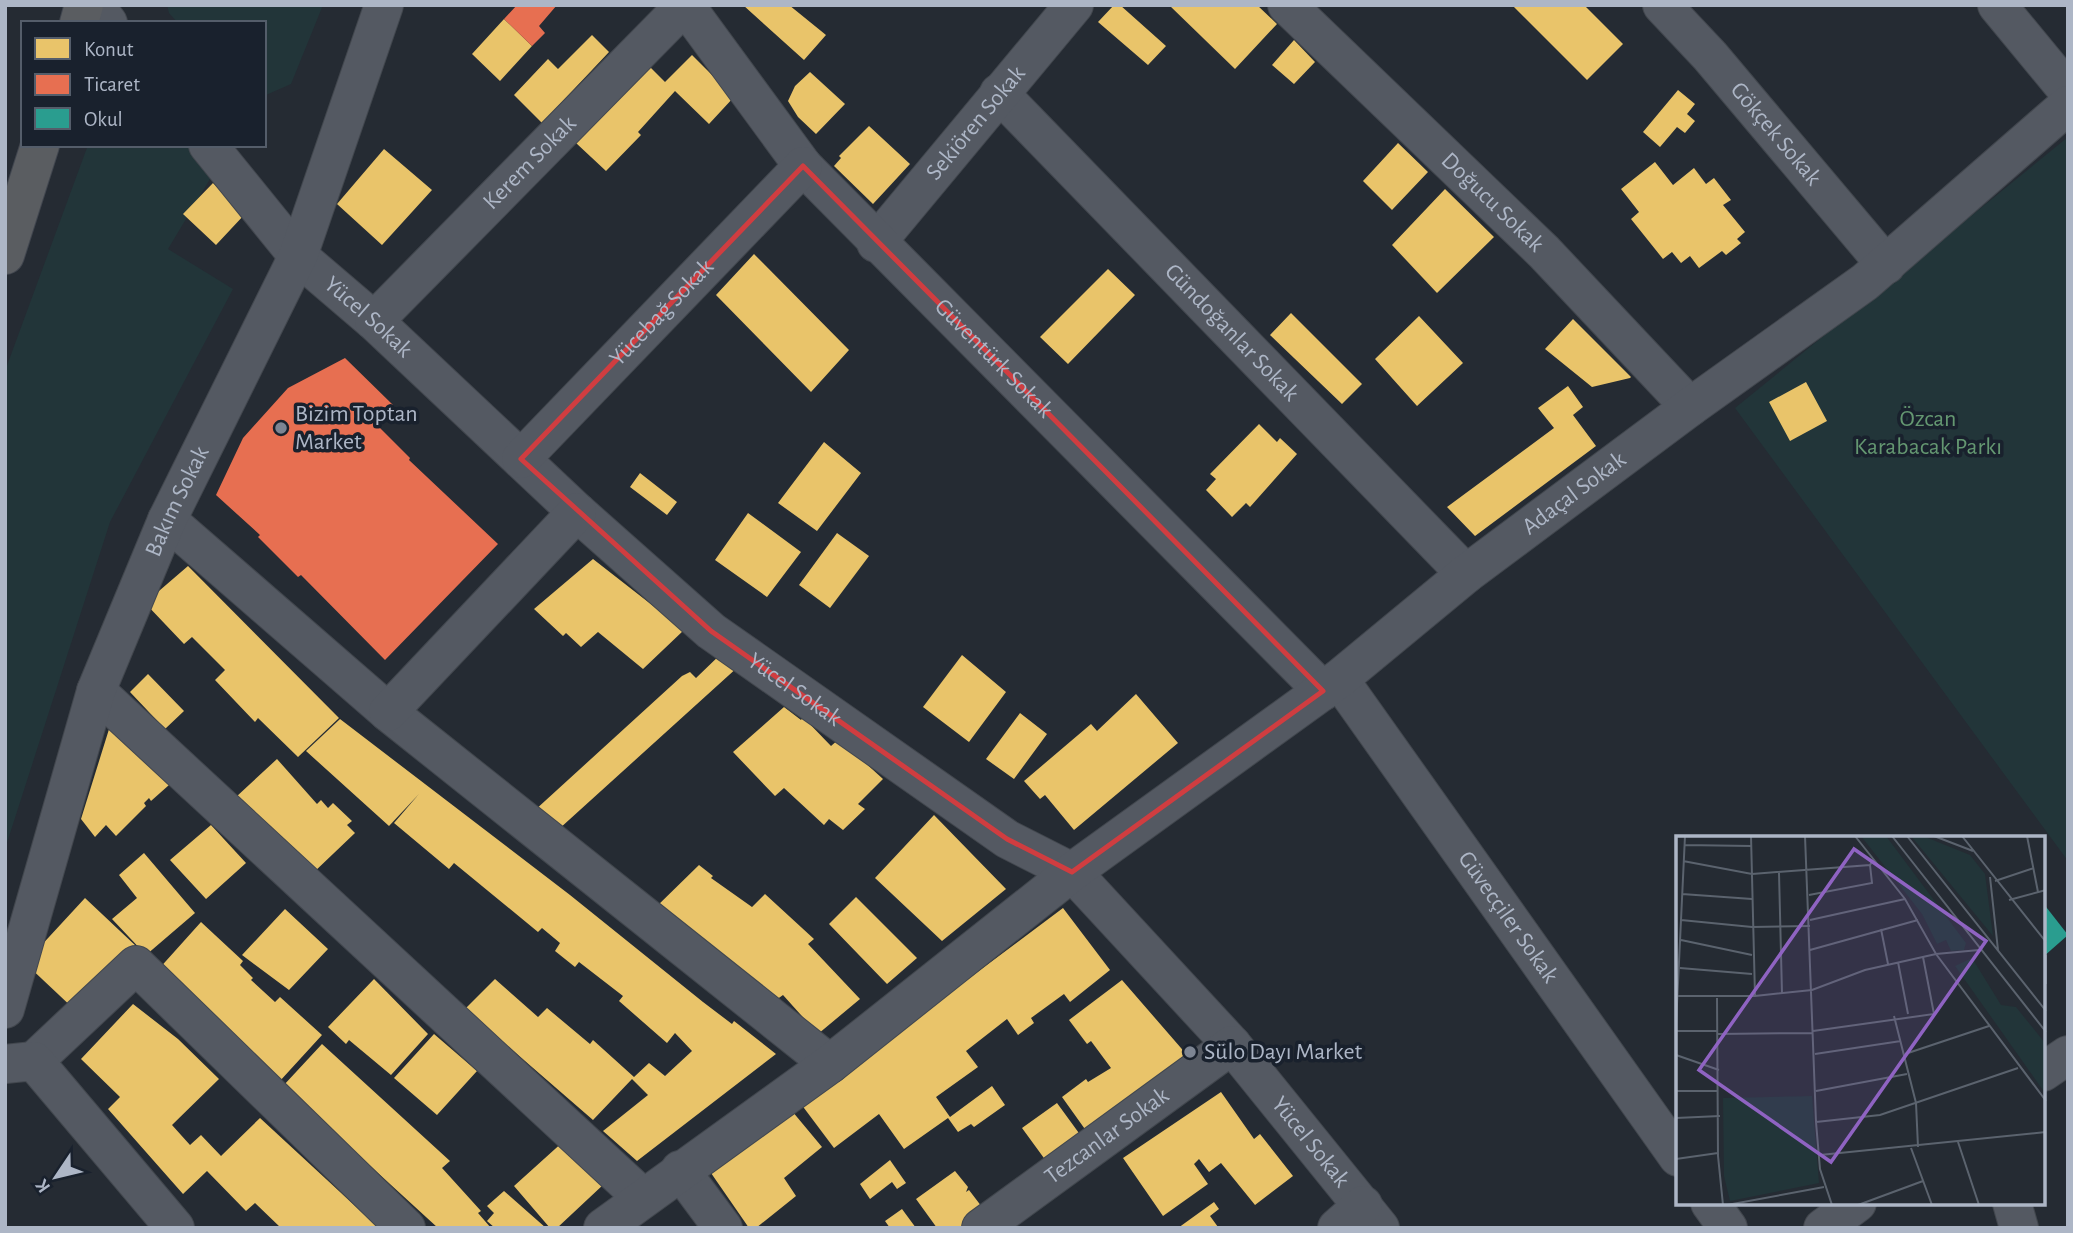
<svg xmlns="http://www.w3.org/2000/svg" width="2073" height="1233" viewBox="0 0 2073 1233" font-family="'Alegreya Sans',sans-serif">
<style>
.green{fill:#223539}
.homes{fill:#e9c46a}
.shops{fill:#e76f51}
.schools{fill:#2a9d8f}
.lines{fill:none;stroke-linecap:round;stroke-linejoin:round}
.minor-casing{stroke:#42474e;stroke-width:40}
.highway-casing{stroke:#41464f;stroke-width:40}
.minor{stroke:#545962;stroke-width:38}
.highway{stroke:#5a5d61;stroke-width:38}
.marked{fill:none;stroke:#d03d40;stroke-width:5;stroke-linejoin:round}
.poi-dot{fill:#7d8593;stroke:#19212d;stroke-width:2.5}
.labels{text-anchor:middle;dominant-baseline:central;stroke-width:7;stroke-linejoin:round;paint-order:stroke}
.street-label{font-size:24px;fill:#adb6c6;stroke:#19212d}
.poi-label{font-size:24px;fill:#adb6c6;stroke:#19212d;text-anchor:start}
.park-label{font-size:24px;fill:#649771;stroke:#19212d}
.inset-road{fill:none;stroke:#5b636e;stroke-width:2}
.view{fill:#8f63c2;fill-opacity:0.15;stroke:#8f63c2;stroke-width:3.5}
.inset-edge{fill:none;stroke:#adb6c6;stroke-width:3.5}
</style>
<rect width="100%" height="100%" fill="#252b33"/>
<path class="green" d="M167,5H323L291,84L266,95L264,23H178L169,13Z
M2068,137V861L1735,408Z
M88,145H195L216,169L168,249L233,289L110,522L5,849V371Z"/>
<path class="homes" d="M743,5H789L826,35L804,60Z
M1114,5H1120L1166,46L1148,65L1098,22Z
M1169,5H1257L1277,24L1235,69Z
M1512,5H1584L1623,44L1587,80Z
M504,19L532,46L500,81L472,54Z
M592,35L609,52L542,123L514,95L548,59L558,69Z
M1294,40L1315,62L1294,84L1272,65Z
M692,55L734,97L709,124L675,91L638,132L641,135L606,171L576,143L648,65L665,82Z
M810,72L845,104L816,134L798,117L788,101L795,86Z
M1678,90L1695,104L1687,114L1695,121L1685,133L1677,127L1660,147L1643,132Z
M869,126L910,164L873,204L834,166L841,158L839,156Z
M1398,143L1428,172L1392,210L1363,181Z
M384,149L432,190L382,245L337,204Z
M1655,162L1673,185L1694,168L1706,184L1714,178L1731,200L1723,205L1745,232L1737,239L1741,243L1726,255L1722,251L1699,268L1690,256L1681,263L1672,252L1663,259L1631,219L1639,212L1621,189Z
M213,183L245,214L216,245L183,214Z
M1445,189L1494,237L1437,293L1392,245Z
M754,254L849,350L811,392L716,295Z
M1108,269L1135,295L1068,364L1040,337Z
M1291,313L1362,384L1342,404L1270,335Z
M1419,316L1463,363L1417,406L1375,359Z
M1573,319L1631,377L1630,378L1592,387L1545,349Z
M1806,382L1827,421L1790,441L1769,402Z
M1568,386L1583,407L1573,415L1596,446L1475,536L1447,507L1554,428L1538,408Z
M1259,424L1277,442L1280,438L1297,454L1250,507L1246,503L1232,517L1206,490L1216,479L1210,474Z
M824,442L861,473L817,531L778,503Z
M640,473L677,502L667,515L630,487Z
M748,513L801,552L767,597L715,560Z
M837,533L869,556L830,608L799,585Z
M593,559L684,630L643,669L598,632L581,647L566,633L563,636L534,609Z
M188,566L339,718L298,757L258,718L255,722L215,680L225,670L192,637L184,644L145,603Z
M723,652L739,666L559,829L534,811L682,676L690,672L696,678Z
M962,655L1006,692L969,742L923,707Z
M148,674L184,711L165,729L130,692Z
M1136,694L1178,743L1074,830L1045,795L1040,799L1024,781L1091,724L1097,731Z
M784,707L801,720L803,717L831,746L839,739L883,779L858,804L865,809L843,830L829,819L824,825L784,788L775,796L733,752Z
M1020,713L1047,734L1014,779L986,759Z
M340,719L570,895L703,1002L732,1024L734,1021L776,1054L637,1161L603,1131L648,1095L632,1079L593,1120L465,1009L495,979L538,1017L547,1008L590,1044L593,1040L634,1077L649,1063L665,1076L692,1051L675,1033L667,1043L619,1001L623,996L579,962L575,967L555,951L560,943L542,928L538,932L454,863L449,869L394,823L419,794L389,826L306,751Z
M110,726L169,785L151,801L149,798L144,803L146,806L116,836L106,825L95,837L81,819Z
M277,759L317,804L321,800L328,808L333,803L352,821L347,825L355,833L312,874L236,797Z
M934,815L1006,889L942,941L875,878Z
M211,825L246,863L206,899L170,860Z
M144,853L195,913L146,955L112,919L137,898L119,875Z
M699,865L713,876L711,878L752,907L765,894L814,939L808,944L860,999L818,1034L783,995L776,1000L654,909Z
M856,897L917,958L887,984L829,924Z
M85,898L137,947L76,1011L25,963Z
M1063,908L1110,970L1070,1002L1064,994L1031,1018L1034,1023L1018,1035L1007,1019L966,1051L978,1067L936,1097L950,1117L992,1086L1005,1105L974,1127L971,1124L958,1132L948,1118L904,1149L879,1114L834,1148L801,1104Z
M285,909L328,949L289,990L242,955Z
M201,922L243,961L240,965L253,978L251,980L275,1002L280,997L322,1035L279,1082L157,971Z
M374,979L428,1034L391,1075L349,1040L346,1044L328,1027Z
M1122,980L1194,1063L1092,1139L1062,1097L1086,1079L1088,1082L1111,1068L1091,1041L1087,1044L1069,1020Z
M133,1004L178,1039L219,1079L172,1125L190,1145L201,1135L221,1156L260,1118L379,1228H281L255,1203L246,1211L207,1171L183,1194L108,1109L120,1097L81,1059Z
M434,1034L477,1071L437,1115L394,1078Z
M322,1044L450,1161L442,1168L481,1211L478,1213L491,1228H438L283,1086Z
M1221,1092L1254,1139L1260,1134L1293,1176L1255,1205L1221,1163L1209,1172L1199,1159L1194,1164L1208,1184L1163,1216L1123,1158Z
M1057,1103L1084,1140L1049,1165L1022,1128Z
M792,1111L822,1147L784,1178L796,1196L756,1228H749L711,1173Z
M565,1140L604,1184L557,1228H550L514,1186Z
M890,1160L906,1183L897,1189L892,1182L870,1199L860,1184Z
M955,1171L968,1187L966,1192L969,1190L985,1211L962,1228H937L916,1199Z
M504,1191L546,1228H495L487,1221L494,1213L487,1206Z
M1214,1202L1219,1209L1210,1216L1218,1227L1178,1228Z
M902,1209L916,1228H890L885,1221Z"/>
<path class="shops" d="M517,5H557L539,26L545,33L532,46L504,19Z
M345,358L393,405L373,421L410,458L409,460L498,544L385,660L301,575L298,577L258,537L260,535L216,495L243,438L288,388Z"/>
<path class="schools" d="M2043,903L2068,935L2043,957Z"/>
<g class="lines">
<defs>
<g id="minor">
<path d="M94,5L108,23"/>
<path id="s1" d="M1287,5L1544,252L1690,407"/>
<path id="s2" d="M1662,5L1710,56L1886,265"/>
<path d="M1997,5L2068,91"/>
<path id="s3" d="M999,93L1466,574"/>
<path id="s4" d="M208,145L298,256L374,321L577,512L711,631L1007,839L1072,872L1232,1045L1380,1228"/>
<path id="s5" d="M876,243L1074,5"/>
<path id="s6" d="M374,321L685,5L803,166L1323,691"/>
<path id="s7" d="M521,459L803,166"/>
<path d="M167,520L388,712L830,1064"/>
<path id="s8" d="M1339,679L1678,1157"/>
<path d="M96,691L642,1197"/>
<path d="M388,712L577,512"/>
<path id="s9" d="M5,1009L96,691L167,520L298,256L384,5"/>
<path d="M34,1061L136,965L406,1228"/>
<path d="M5,1064L34,1061L175,1228"/>
<path d="M2043,1072L2068,1055"/>
<path d="M680,1170L723,1228"/>
<path d="M1710,1203L1728,1228"/>
<path d="M2012,1203L2019,1228"/>
<path id="s10" d="M603,1228L830,1064L1072,872L1339,679L1466,574L1690,407L1865,282L2068,105"/>
<path id="s11" d="M981,1228L1232,1045"/>
<path d="M1337,1228L1363,1205"/>
<path d="M1823,1228L1857,1203"/>
</g>
<path id="highway" d="M79,23L84,5
M5,255L40,145"/>
</defs>
<use href="#minor" class="minor-casing"/>
<use href="#highway" class="highway-casing"/>
<use href="#minor" class="minor"/>
<use href="#highway" class="highway"/>
</g>
<path class="marked" d="M803,166L1323,691L1072,872L1007,839L711,631L521,459Z"/>
<g class="poi-dot">
<circle cx="281" cy="428" r="7"/>
<circle cx="1190" cy="1052" r="7"/>
</g>
<g class="labels">
<g class="street-label">
<text stroke="none"><textPath href="#s5" startOffset="156">Sekiören Sokak</textPath></text>
<text stroke="none"><textPath href="#s2" startOffset="172">Gökçek Sokak</textPath></text>
<text stroke="none"><textPath href="#s6" startOffset="222">Kerem Sokak</textPath></text>
<text stroke="none"><textPath href="#s1" startOffset="285">Doğucu Sokak</textPath></text>
<text stroke="none"><textPath href="#s7" startOffset="203">Yücebağ Sokak</textPath></text>
<text stroke="none"><textPath href="#s4" startOffset="236">Yücel Sokak</textPath></text>
<text stroke="none"><textPath href="#s3" startOffset="334">Gündoğanlar Sokak</textPath></text>
<text stroke="none"><textPath href="#s6" startOffset="914">Güventürk Sokak</textPath></text>
<text stroke="none"><textPath href="#s10" startOffset="1218">Adaçal Sokak</textPath></text>
<text stroke="none"><textPath href="#s9" startOffset="537">Bakım Sokak</textPath></text>
<text stroke="none"><textPath href="#s4" startOffset="803">Yücel Sokak</textPath></text>
<text stroke="none"><textPath href="#s8" startOffset="292">Güvecçiler Sokak</textPath></text>
<text stroke="none"><textPath href="#s11" startOffset="156">Tezcanlar Sokak</textPath></text>
<text stroke="none"><textPath href="#s4" startOffset="1496">Yücel Sokak</textPath></text>
</g>
<g class="poi-label">
<text x="295" y="414">Bizim Toptan<tspan x="295" dy="28">Market</tspan></text>
<text x="1204" y="1052">Sülo Dayı Market</text>
</g>
<g class="park-label">
<text x="1928" y="419">Özcan<tspan x="1928" dy="28">Karabacak Parkı</tspan></text>
</g>
</g>
<g transform="translate(1676 836)">
<rect width="369" height="369" fill="#252b33"/>
<path d="M185,0H210L290,107L288,114L275,115L270,104L261,108L246,78ZM235,0H247L294,19L309,38L317,100ZM296,122L325,169L340,171L369,207V257L279,130ZM136,260L143,347L54,365L48,340L47,262Z" fill="#223539"/>
<path class="inset-road" d="M75,0L79,160M129,0L140,286L144,333L156,369M179,0L229,63L260,118L370,265M216,0L370,196M231,0L370,175M258,0L297,15M286,0L370,106M351,0L362,56M8,9L75,10M7,25L76,38L194,29L197,24M103,37L106,158M314,41L322,114M319,45L358,32M6,58L76,63M133,59L196,47L194,29M333,64L370,54M5,84L76,91L134,90M134,84L229,63M205,93L212,128M5,104L76,119M134,114L242,84M370,119V148M222,126L232,178M4,132L76,138M0,160H79L136,154L189,134L260,118L303,114M41,162L42,320L47,369M218,180L240,267L242,311M0,189L9,0M0,195H42M137,195L258,178L247,121M42,198L137,197M139,218L225,205M229,218L313,190M0,219L43,234M0,255H42M140,255L231,238M0,282L44,280M140,286L204,279L342,232M282,306L303,369M235,312L256,369M144,319L370,296M0,323L42,317M51,369L148,351M182,369L247,345"/>
<path class="view" d="M178,13L310,105L155,326L23,234Z"/>
<rect width="369" height="369" class="inset-edge"/>
</g>
<rect width="2073" height="1233" fill="none" stroke="#adb6c6" stroke-width="14"/>
<rect x="21" y="21" width="245" height="126" fill="#19212d" stroke="#545d6a" stroke-width="2"/>
<rect x="35" y="38" width="35" height="21" fill="#e9c46a" stroke="#545d6a" stroke-width="2"/>
<text x="84" y="56" font-size="21" fill="#adb6c6">Konut</text>
<rect x="35" y="74" width="35" height="21" fill="#e76f51" stroke="#545d6a" stroke-width="2"/>
<text x="84" y="91" font-size="21" fill="#adb6c6">Ticaret</text>
<rect x="35" y="108" width="35" height="21" fill="#2a9d8f" stroke="#545d6a" stroke-width="2"/>
<text x="84" y="126" font-size="21" fill="#adb6c6">Okul</text>
<g transform="translate(56 1177) rotate(235)" stroke="#19212d" stroke-width="5" paint-order="stroke">
<path d="M0-5L12 26L0 18L-12 26Z" fill="#adb6c6"/>
<text y="-10" font-size="19" font-weight="bold" text-anchor="middle" fill="#adb6c6">K</text>
</g>
</svg>
